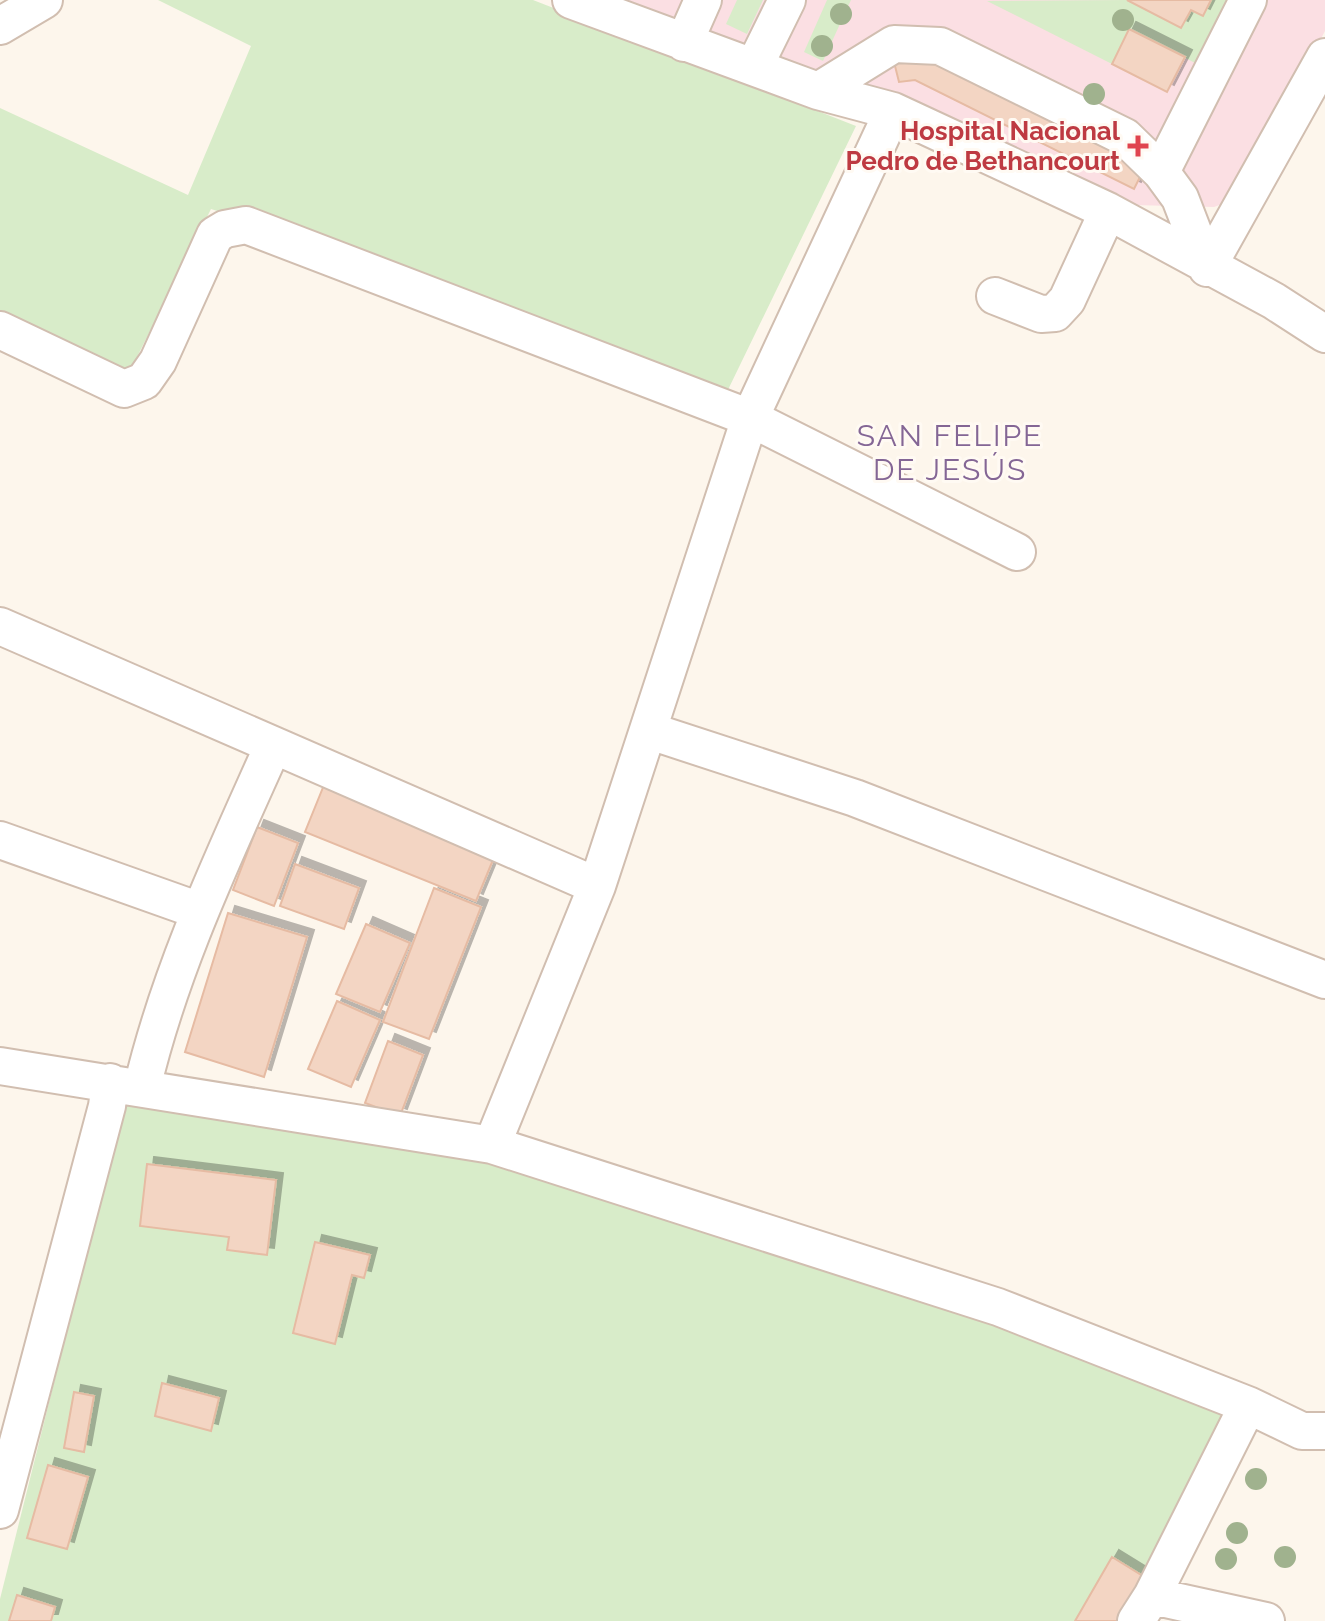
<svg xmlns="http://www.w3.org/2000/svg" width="1325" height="1621" viewBox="0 0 1325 1621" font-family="Raleway,sans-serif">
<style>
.medical{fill:#fbdfe3}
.green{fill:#d8ecc9}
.building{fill:#f3d5c3;stroke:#e6bba3;stroke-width:2;filter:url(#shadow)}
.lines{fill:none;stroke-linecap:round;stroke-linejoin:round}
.minor-casing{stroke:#d1beb0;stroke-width:40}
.minor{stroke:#fff;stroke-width:36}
.tree{fill:#a0b28e}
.health-dot{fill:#e0444e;stroke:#fffaf3;stroke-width:3}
.labels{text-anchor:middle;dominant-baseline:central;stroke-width:6;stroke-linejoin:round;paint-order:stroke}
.health-label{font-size:26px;font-weight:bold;fill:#be3a42;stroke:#fffaf3;text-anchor:end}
.quarter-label{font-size:30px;letter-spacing:2px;fill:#846695;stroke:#fffaf3}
</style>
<defs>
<filter id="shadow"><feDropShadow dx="7" dy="-7" stdDeviation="0" flood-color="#0004"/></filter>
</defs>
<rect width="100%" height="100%" fill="#fdf6ec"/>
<path class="medical" d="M611,0H1325V31L1237,199L1214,207L1132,205L902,94L796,70Z"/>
<path class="green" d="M158,0H533L856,126L724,398L392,266L211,209L130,371L0,315V108L188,195L251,46Z
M737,0H763L747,34L726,24Z
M827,0H851L823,61L804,52Z
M1127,0L1181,28L1191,10L1203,16L1211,0H1227L1195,63L1130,29L1112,64L987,1Z
M125,1098L495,1161L622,1195L1235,1404L1120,1621H0V1599Z"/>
<path class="building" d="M1127,0H1211L1203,16L1191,10L1181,28Z
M1129,29L1185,57L1167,92L1112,64Z
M934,56L1146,165L1134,189L915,80L899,82L893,58Z
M324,785L495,855L476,901L305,832Z
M257,827L298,843L274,906L233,890Z
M295,864L359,888L344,929L280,906Z
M434,888L481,907L429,1039L383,1022Z
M228,913L307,937L264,1077L185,1052Z
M366,924L410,943L380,1012L336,994Z
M337,1001L380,1020L351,1087L308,1069Z
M388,1041L423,1055L400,1116L365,1103Z
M147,1164L276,1180L267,1255L227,1250L229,1237L140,1226Z
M315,1242L370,1255L364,1278L352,1275L335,1344L293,1333Z
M162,1383L219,1398L211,1431L155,1416Z
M74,1392L94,1396L84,1452L64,1448Z
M48,1465L88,1477L67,1549L27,1538Z
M1112,1557L1146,1578L1120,1621H1075Z
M17,1595L55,1607L51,1621H9Z"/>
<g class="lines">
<defs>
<path id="minor" d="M571,0L818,91L893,111L1108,211L1274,301L1325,334
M0,26L44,0
M684,43L703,0
M754,67L787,0
M818,91L894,44L940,46L1125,137L1161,172L1180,198L1207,268
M1161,172L1248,0
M1207,268L1325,57
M995,296L1041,314L1055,313L1067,300L1108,211
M0,330L124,389L144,381L158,361L215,235L225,229L246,225L750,418L1017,552
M0,626L597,886
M650,731L855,798L1325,980
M0,840L200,911
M0,1066L492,1145L998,1307L1248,1405L1302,1431H1325
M142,1088C170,969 223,858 273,746
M492,1145L597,886L750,418L893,111
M0,1510L107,1106L110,1082
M1152,1596L1266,1621
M1136,1621L1152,1596L1248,1405"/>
</defs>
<use href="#minor" class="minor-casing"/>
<use href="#minor" class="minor"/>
</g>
<g class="tree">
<circle cx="841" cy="14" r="11"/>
<circle cx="1123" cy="20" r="11"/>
<circle cx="822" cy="46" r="11"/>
<circle cx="1094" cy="94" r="11"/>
<circle cx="1256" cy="1479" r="11"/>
<circle cx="1237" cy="1533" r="11"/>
<circle cx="1285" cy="1557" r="11"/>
<circle cx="1226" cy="1559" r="11"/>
</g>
<path class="health-dot" d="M1134 134h8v8h8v8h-8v8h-8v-8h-8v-8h8z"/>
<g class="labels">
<g class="health-label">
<text x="1120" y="131">Hospital Nacional<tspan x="1120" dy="30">Pedro de Bethancourt</tspan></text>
</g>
<g class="quarter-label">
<text x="950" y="435">SAN FELIPE<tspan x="950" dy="34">DE JESÚS</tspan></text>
</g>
</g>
</svg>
